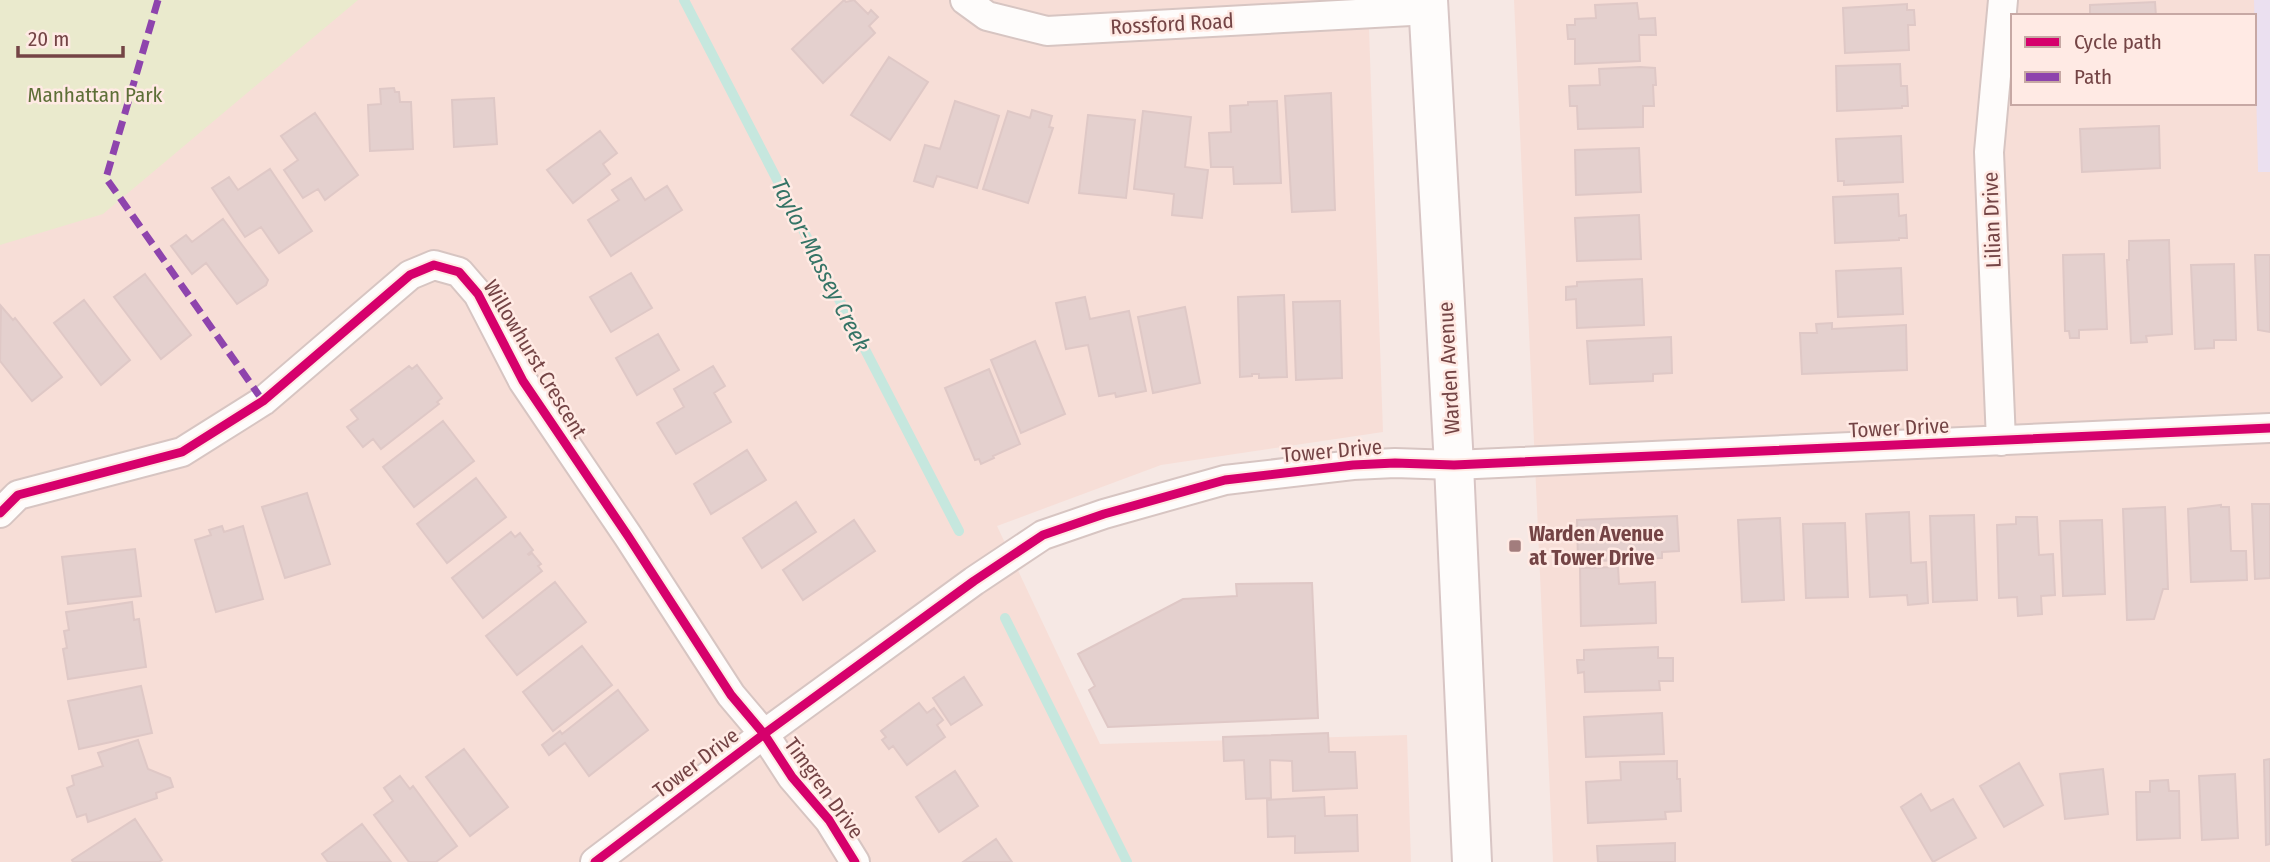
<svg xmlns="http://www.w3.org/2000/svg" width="2270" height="862" viewBox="0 0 2270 862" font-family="'Fira Sans Condensed',sans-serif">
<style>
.residential{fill:#f7ded7;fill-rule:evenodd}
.education{fill:#ebe0f0}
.green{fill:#eaeacd}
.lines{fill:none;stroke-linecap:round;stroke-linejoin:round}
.stream{stroke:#c6e7de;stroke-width:10}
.building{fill:#e4d0ce;stroke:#dfc8c6;stroke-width:2}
.minor-casing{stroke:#d7c5c2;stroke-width:32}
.secondary-casing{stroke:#d8c5c4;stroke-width:42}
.minor{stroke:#fefcfb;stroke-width:28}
.secondary{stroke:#fefcfb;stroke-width:38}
.quiet{stroke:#8e44ad;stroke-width:7;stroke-dasharray:14 7;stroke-linecap:butt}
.cycleway-casing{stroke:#ffeae4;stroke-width:13}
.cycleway{stroke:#d6006c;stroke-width:9}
.poi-dot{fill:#a27d7d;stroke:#ffeae4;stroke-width:2.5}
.labels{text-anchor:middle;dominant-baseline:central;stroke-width:5;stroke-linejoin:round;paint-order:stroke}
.street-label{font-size:21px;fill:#744445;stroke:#ffeae4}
.park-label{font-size:21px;fill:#5d6f37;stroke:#ffeae4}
.poi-label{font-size:21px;font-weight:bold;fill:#744445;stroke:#ffeae4;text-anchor:start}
.water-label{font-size:23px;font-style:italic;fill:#357466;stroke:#ffeae4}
</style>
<rect width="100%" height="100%" fill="#f6e8e4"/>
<path class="residential" d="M0,0H1368L1383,432L1161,465L997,526L1100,744L1407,735L1411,862H0Z
M1514,0H2270V862H1553ZM2013,16H2254V103H2013Z"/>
<path class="education" d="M2254,0H2270V172H2258Z"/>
<path class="green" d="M0,0H358L103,214L0,245Z"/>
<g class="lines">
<path class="stream" d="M684,0L959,531
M1005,618L1127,862"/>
</g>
<path class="building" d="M844,0L846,2L854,0L868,14L871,10L878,17L869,26L875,33L823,83L792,49Z
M2155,2L2156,16H2090V5Z
M1637,3L1639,19L1655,18L1656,35H1639L1640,61L1575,64V39H1568L1567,25H1575V19L1596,18L1595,5Z
M1907,4V10H1914L1915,25H1908L1909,50L1845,53L1843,8Z
M889,57L928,82L890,140L851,115Z
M1900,64L1901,86H1907L1908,106H1902V108L1837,111L1836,66Z
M1640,67L1655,68L1656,85H1653L1654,106H1643V127L1578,129L1577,106H1570L1569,86L1600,85L1599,69Z
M394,88L395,92H399L400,102H411L413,149L370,151L368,105L381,104L380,89Z
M1331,93L1335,210L1292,212L1285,96Z
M494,98L497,144L454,147L452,100Z
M955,101L999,116L977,188L937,176L933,187L914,181L925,145L940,149Z
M1277,101L1281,183L1234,184L1233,167H1211L1209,133L1231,132L1230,106L1248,105V102Z
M1032,110L1052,116L1049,127L1053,128L1028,203L983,189L1008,111L1030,118Z
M1143,111L1191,117L1185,167L1208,170L1202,218L1172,215L1174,194L1134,189Z
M315,113L358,175L325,200L318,189L303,198L284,170L298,160L281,136Z
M1088,115L1135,120L1126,198L1079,193Z
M2159,126L2160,168L2082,172L2080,129Z
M600,131L617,153L603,164L610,174L573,203L547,170Z
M1901,136L1903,182L1844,185V181H1838L1836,139Z
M1639,148L1641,192L1576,195L1575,150Z
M270,169L312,231L279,253L261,227L245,237L212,188L229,177L238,190Z
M631,178L645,200L667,186L682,210L611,256L588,220L619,200L612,190Z
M1898,194L1899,216L1906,215L1907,238H1899V240L1835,243L1833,197Z
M1639,215L1641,259L1577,261L1575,218Z
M223,219L268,280L266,285L237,304L206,263L192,274L171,246L186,235L192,242Z
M2169,240L2172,334L2146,336L2147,342L2131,343L2127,260H2129V241Z
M2104,254L2107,329L2079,330V338H2070L2069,331H2065L2063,255Z
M2255,255H2270V332L2258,330Z
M2234,264L2236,340H2214V348L2195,349L2191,265Z
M1901,268L1903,314L1838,317L1836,271Z
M631,273L652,308L611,332L590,297Z
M145,274L191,335L161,359L114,297Z
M1642,279L1644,325L1577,328L1576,299L1566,300V287L1577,286V282Z
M1284,295L1287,377L1259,378V374H1252V376L1240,377L1238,297Z
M1085,297L1090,319L1129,311L1146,391L1116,397L1115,393L1099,396L1088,345L1066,349L1056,303Z
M84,300L130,360L101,385L54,323Z
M1340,301L1342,378L1296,380L1293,302Z
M1,306L13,320L15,318L62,377L32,401L0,361Z
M1185,307L1200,383L1153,393L1138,317Z
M1832,323V329L1906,325L1907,370L1802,374L1800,333H1817L1816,324Z
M658,334L679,370L637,395L616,358Z
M1671,337L1672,373L1653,374V381L1590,384L1587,341Z
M1035,341L1065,414L1021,433L991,360Z
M417,365L442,398L437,402L439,404L381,449L373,439L363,447L347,427L358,419L351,410L409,366L412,369Z
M713,366L725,386L714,393L731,422L676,454L657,423L684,407L674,389Z
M989,369L1020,444L993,456L994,458L981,464L979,459L975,460L945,388Z
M443,421L474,461L414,507L383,467Z
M747,450L766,480L711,514L694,484Z
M476,478L506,517L447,563L417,524Z
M307,493L330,564L285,578L262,507Z
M796,502L816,532L762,568L743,538Z
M2252,504H2270V578L2255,579Z
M2221,505V507H2229L2231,551H2246L2247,580L2191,582L2188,509Z
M2165,507L2168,589H2163L2154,619L2127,620L2123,509Z
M1909,512L1911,563L1926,562L1928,603L1908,605L1907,595L1870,597L1866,514Z
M1974,515L1977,600L1933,602L1930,516Z
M1677,516L1679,551L1662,552V558L1578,562L1577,520Z
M2016,517H2037L2039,555L2053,554L2055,595L2041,596L2042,614L2018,616L2017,597L1999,598L1997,525L2016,524Z
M1780,518L1784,600L1742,602L1738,520Z
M854,520L875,551L803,600L783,570Z
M2102,520L2105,594L2063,596L2060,521Z
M1845,523L1848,597L1806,598L1803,524Z
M222,526L224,532L243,526L263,599L216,612L195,540L211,535L209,530Z
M511,532L515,537L520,533L533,550L528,554L529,555L532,553L541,564L538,566L542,571L483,618L452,578Z
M135,549L141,596L68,604L62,557Z
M1618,567L1619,584L1655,582L1656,623L1581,626L1580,568Z
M555,582L586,622L517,675L486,636Z
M1312,583L1318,718L1108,727L1089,690L1095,686L1078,654L1183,599L1237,596L1236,584Z
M132,602L134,620L139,619L146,667L68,679L63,649L67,648L64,631L69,630L66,612Z
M582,646L612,685L553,731L523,692Z
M1658,647V658H1673V681H1659L1660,690L1585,692L1584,672L1578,673L1577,660H1584V650Z
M964,677L982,705L951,725L933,698Z
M141,686L152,733L79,749L68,701Z
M618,690L648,730L589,776L565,743L549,755L542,745L560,731L562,734Z
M919,703L927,713L934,708L943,720L937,725L945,737L907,765L893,746L889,749L882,740L886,737L881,731Z
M1662,713L1664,754L1586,757L1584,717Z
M1328,733L1329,752H1355L1357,788L1293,791L1292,761L1270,760L1271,798L1246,799L1244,760L1224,761L1223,737Z
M138,740L148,769L170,778L173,787L156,793L157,798L88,822L86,814L77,817L67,788L74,785L72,776L103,766L98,753Z
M464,749L508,807L470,836L426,777Z
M2270,759V844L2266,845L2264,760Z
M1677,761V779H1680L1681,811L1665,812L1666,819L1588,823L1586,782L1621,780L1620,762Z
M2019,763L2043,805L2004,827L1980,786Z
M2103,769L2108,814L2065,819L2060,774Z
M955,771L978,806L939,832L916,797Z
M2235,774L2238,838L2202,840L2199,776Z
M400,776L410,789L413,786L457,846L436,862H409L374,815L393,801L384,788Z
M2168,780L2169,791H2179L2180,838L2137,840L2136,792H2150V781Z
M1921,794L1931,811L1953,799L1976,838L1933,862L1901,807Z
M1324,797L1325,816L1357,815L1358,851L1295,853V836L1268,837L1267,800Z
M135,819L162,860L159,862H73L72,860Z
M362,824L391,862H328L322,854Z
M996,839L1012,862H963Z
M1675,843V862H1598L1597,846Z"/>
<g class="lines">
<defs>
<path id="minor" d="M965,0L987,16L1047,31L1429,10
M2001,441L1989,152L2003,0
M0,513L18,495L182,452L263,401L410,275L434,265L459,272L478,294L523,381L628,536L731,695L764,734L792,777L829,820L855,862
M595,862L764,734L974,581L1043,535L1104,514L1225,480L1353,465L1395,463L1454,465L2270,428"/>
<path id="secondary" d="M1428,0L1454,465L1472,862"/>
</defs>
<use href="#minor" class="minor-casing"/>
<use href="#secondary" class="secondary-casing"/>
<use href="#minor" class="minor"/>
<use href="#secondary" class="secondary"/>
<path class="quiet" d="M158,0L106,178L263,401"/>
<defs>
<path id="cycleway" d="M0,513L18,495L182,452L263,401L410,275L434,265L459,272L478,294L523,381L628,536L731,695L764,734L792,777L829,820L855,862
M595,862L764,734L974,581L1043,535L1104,514L1225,480L1353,465L1395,463L1454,465L2270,428"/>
</defs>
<use href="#cycleway" class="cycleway-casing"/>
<use href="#cycleway" class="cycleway"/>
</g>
<rect class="poi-dot" x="1508" y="539" width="14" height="14" rx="3.5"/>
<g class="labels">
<g class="street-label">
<text transform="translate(1172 24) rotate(-3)">Rossford Road</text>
<text transform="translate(1992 220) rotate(-92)">Lilian Drive</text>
<text transform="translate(535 359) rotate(59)">Willowhurst Crescent</text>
<text transform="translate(1449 368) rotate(-93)">Warden Avenue</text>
<text transform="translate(1899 428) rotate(-3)">Tower Drive</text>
<text transform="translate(1332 451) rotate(-5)">Tower Drive</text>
<text transform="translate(696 763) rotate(-37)">Tower Drive</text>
<text transform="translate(824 788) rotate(54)">Timgren Drive</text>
</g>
<g class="park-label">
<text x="95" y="95">Manhattan Park</text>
</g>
<g class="poi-label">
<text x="1529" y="534">Warden Avenue<tspan x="1529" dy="24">at Tower Drive</tspan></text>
</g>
<g class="water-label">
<text transform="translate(821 265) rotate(63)">Taylor-Massey Creek</text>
</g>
</g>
<rect x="2011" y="14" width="245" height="91" fill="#ffeae4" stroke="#c7a8a4" stroke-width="2"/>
<rect x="2025" y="37" width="35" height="10" fill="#d6006c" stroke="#c7a8a4" stroke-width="2"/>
<text x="2074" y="49" font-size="21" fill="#744445">Cycle path</text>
<rect x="2025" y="72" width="35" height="10" fill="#8e44ad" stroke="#c7a8a4" stroke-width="2"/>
<text x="2074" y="84" font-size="21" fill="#744445">Path</text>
<path d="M18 46v10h105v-10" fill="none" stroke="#744445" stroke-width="3.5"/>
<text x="28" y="46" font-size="21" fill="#744445" stroke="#ffeae4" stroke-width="5" paint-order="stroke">20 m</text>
</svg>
